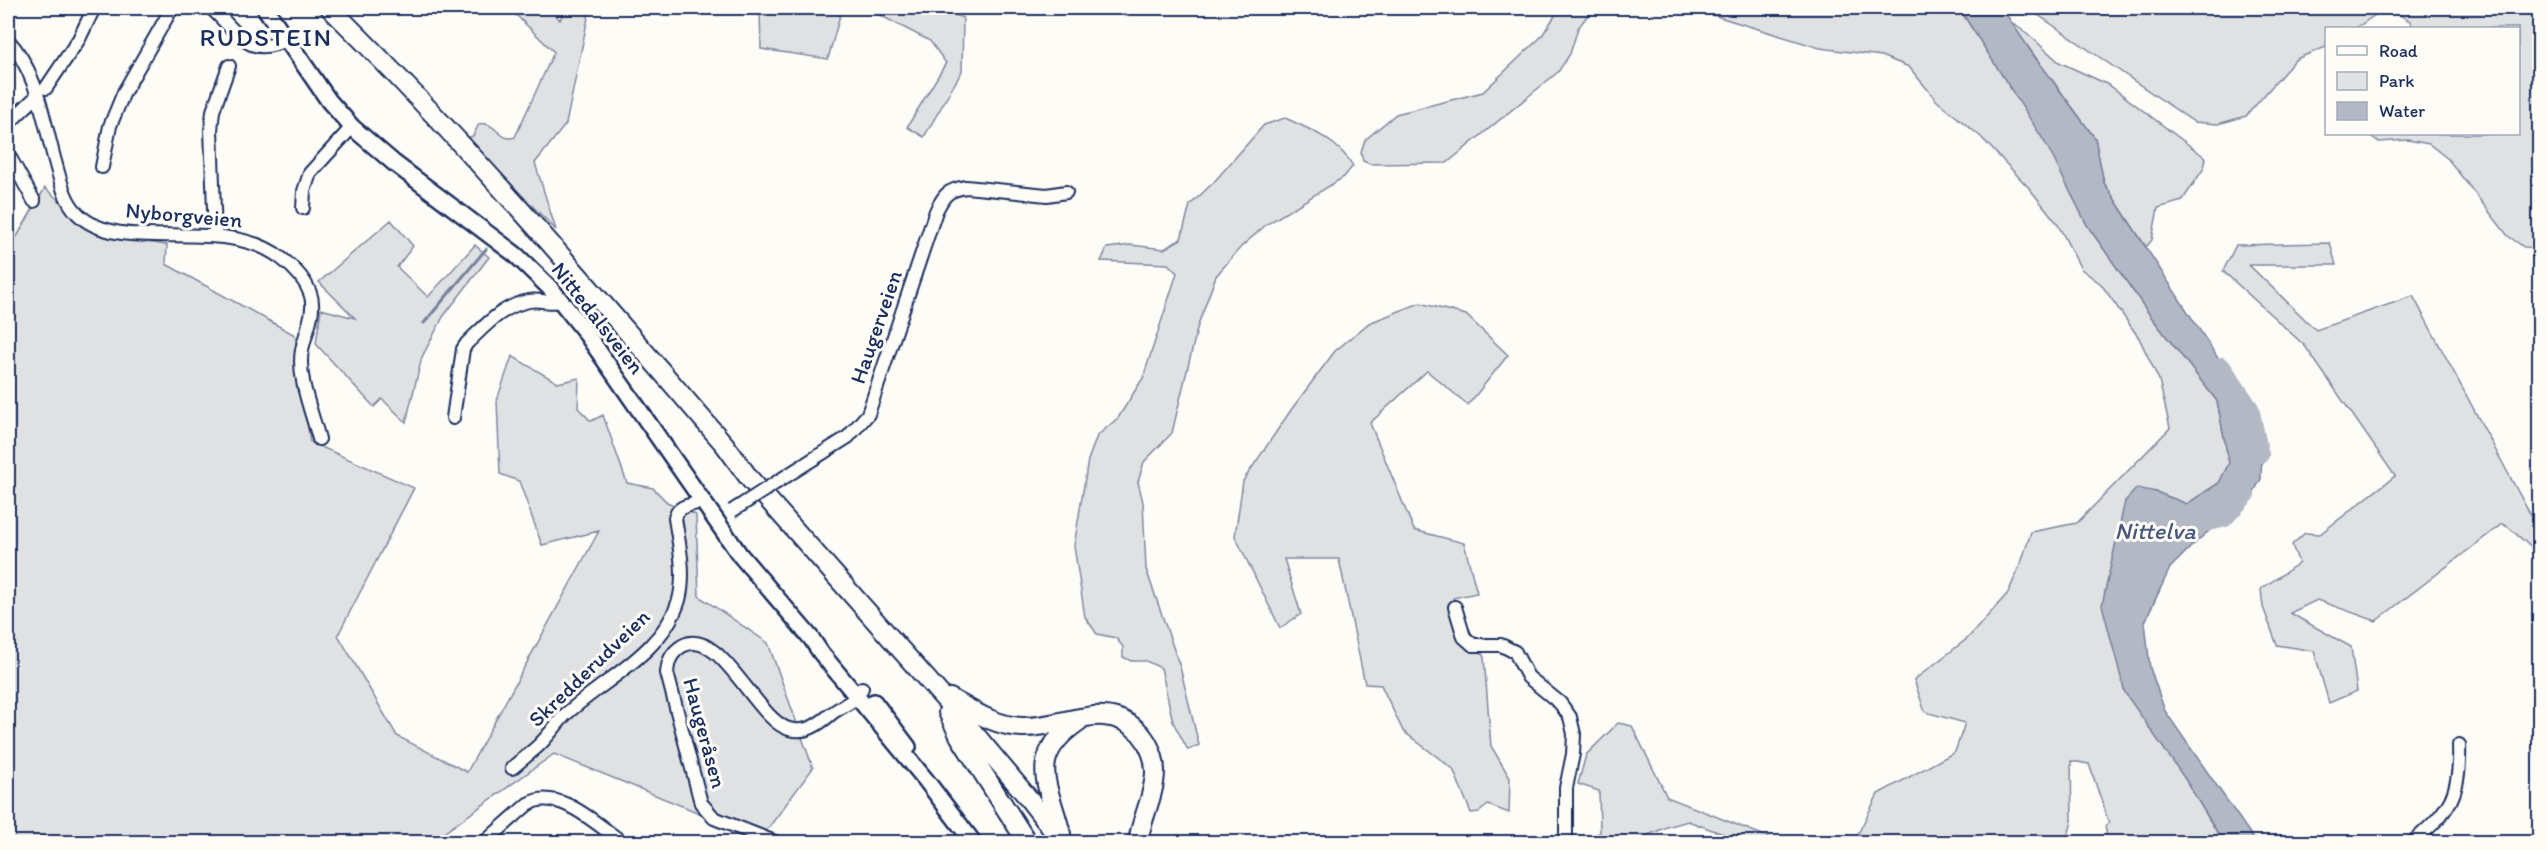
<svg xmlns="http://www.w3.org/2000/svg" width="2547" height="850" viewBox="0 0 2547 850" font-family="Itim,sans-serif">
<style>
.green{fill:#e0e1e3;stroke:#7e88a0;stroke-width:1.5}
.water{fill:#b3b8c5;stroke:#76819c;stroke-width:1.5}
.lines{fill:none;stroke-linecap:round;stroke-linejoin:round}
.stream{stroke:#76819c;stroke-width:3}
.river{stroke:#b3b8c5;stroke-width:16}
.minor-casing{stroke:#1b2f5e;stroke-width:16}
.major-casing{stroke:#1b2f5e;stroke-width:20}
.highway-casing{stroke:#1b2f5e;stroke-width:22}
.minor{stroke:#fdfcf7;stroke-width:12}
.major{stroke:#fdfcf7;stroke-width:15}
.highway{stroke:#fdfcf7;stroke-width:18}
.minor-bridge-casing{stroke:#1b2f5e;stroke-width:16;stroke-linecap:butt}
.minor-bridge{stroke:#fdfcf7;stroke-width:12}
.labels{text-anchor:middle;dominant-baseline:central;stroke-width:6;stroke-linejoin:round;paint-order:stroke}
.street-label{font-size:22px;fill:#1b2f5e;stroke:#fdfcf7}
.water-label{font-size:24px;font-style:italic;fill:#49587d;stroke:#fdfcf7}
.quarter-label{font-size:26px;letter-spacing:1.5px;fill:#1b2f5e;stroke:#fdfcf7}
</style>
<rect width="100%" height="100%" fill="#fdfcf7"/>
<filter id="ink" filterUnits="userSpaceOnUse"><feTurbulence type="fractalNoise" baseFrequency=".0167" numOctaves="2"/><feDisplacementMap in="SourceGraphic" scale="12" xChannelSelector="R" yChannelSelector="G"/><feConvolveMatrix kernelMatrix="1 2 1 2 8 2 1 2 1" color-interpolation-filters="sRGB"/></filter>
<g filter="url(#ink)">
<path class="green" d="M512,8H550L560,20L565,8H590L566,124L535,163L556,230L466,138L473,136L479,124C496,120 499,143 515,137L554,52L512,11Z
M730,8H842L828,59L761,49L760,12Z
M866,8H937L963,18L962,71L924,137L907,127L946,63L930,41Z
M1560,8H1611L1588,15L1578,28L1570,54L1558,72L1447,163L1370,164L1363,161L1361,152L1365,140L1396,114L1483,92L1541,37Z
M1690,8H1959L2047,144L2087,225L2152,318L2217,401L2229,463L2219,483L2187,504L2156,492L2112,558L2185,779L2223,842H2108L2105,826L2109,823L2089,764L2071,761L2072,822L2066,842H1854L1878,794L1955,752L1965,723L1925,712L1914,680L1968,638L2008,593L2021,563L2031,532L2077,523L2170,428L2159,380L2139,338L2101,284L2081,269L2057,223L2029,188L1980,136L1937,101L1909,67L1881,56L1820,48Z
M2028,8H2539V248L2524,247L2508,236L2448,159L2429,144L2408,140L2379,142L2368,134H2518V28H2414L2410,21L2395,12L2378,13L2356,28H2326V47L2296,59L2246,116L2218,124L2194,122Z
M2009,21L2028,34L2059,62L2109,85L2206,158L2204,168L2182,201L2158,208L2152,240L2146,247L2104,183L2095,138Z
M1285,118C1310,129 1339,141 1353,166L1344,177L1267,224L1241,247L1216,276L1198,325L1172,433L1144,462L1138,482L1143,502L1146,569L1180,667L1199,745L1188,750L1173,722L1161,668L1146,661H1131L1123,657V647L1116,638L1097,634L1085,617L1074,546L1088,460L1097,436L1118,418L1143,378L1177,273L1168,264L1101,261L1107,248L1131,245L1164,249L1181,239L1190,205L1213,183L1264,125Z
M45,188L88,226L111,237L167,245L166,264L295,335L310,442L414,488L338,635L397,736L467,772L599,531L542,545L519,481L500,474L497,400L512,356L558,383L579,378L578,408L591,421L603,415L627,483L653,488L667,502L696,515L699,596L768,643L813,768L761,838L554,754L431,842H8V252Z
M391,220L413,246L397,267L428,297L475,245L489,257L443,317L422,357L406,422L382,399L374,407L316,344L321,309L355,318L319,282Z
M2330,243L2336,265H2249L2316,330L2413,296L2530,514L2539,519L2540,555L2508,527L2502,524L2376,621L2317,600L2290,613L2351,647L2357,691L2329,703L2314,651L2277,645L2263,607L2261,589L2299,563L2292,545L2305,533L2320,534L2395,476L2305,346L2223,271L2236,245Z
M1420,303L1466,315L1508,355L1468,405L1427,371L1370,423L1414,530L1464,543L1477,593L1453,598L1484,657L1491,746L1510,778L1509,813L1488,805L1479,812L1471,813L1453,769L1403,731L1381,685L1365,684L1339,559H1284L1301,614L1280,628L1235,536L1243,481L1291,410L1335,351L1369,323Z
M1618,723L1632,726L1667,797L1780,842H1745L1688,821L1667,827L1632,842H1587L1600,832L1599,791L1578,784L1586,755Z"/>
<path class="water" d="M1959,8H2002L2034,56L2095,138L2104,183L2251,409L2262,450L2261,479L2252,495L2197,541L2170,568L2145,622L2150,668L2165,711L2253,838L2260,842H2223L2185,779L2125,693L2102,605L2125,501L2137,488L2156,492L2187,504L2219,483L2229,463L2217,401L2152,318L2087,225L2046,144Z"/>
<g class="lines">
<path class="stream" d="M424,323L486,249"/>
<path class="river" d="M2222,365L2251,408L2261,455
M2201,525L2225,519L2247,495"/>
<defs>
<path id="minor" d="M211,8C237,31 248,60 287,39
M8,40C38,72 44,124 56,165C61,183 65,201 78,214C121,257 223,213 281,258C293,267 305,279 310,293C317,310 305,333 302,350C297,378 312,412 319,439
M46,88L79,39L94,8
M8,124L37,96
M8,154L34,201
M102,167L110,126L124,92L172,8
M303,208L304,191L310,173L352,127
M215,236L211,130L213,111L229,66
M453,418L463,349L467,343C486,325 502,306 529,301C540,299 550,304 561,301
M788,475L848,437L868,414L936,211C944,195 947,190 966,187L1047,195L1066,192
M1455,607L1464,637L1473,645H1501L1515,652L1528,677L1560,703L1570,717L1574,734L1573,754L1566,788V842
M512,768C520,761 529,754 537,747C547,738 555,726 564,716C601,681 663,653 679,600C686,573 679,545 675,518C678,504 691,506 703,501
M485,842L528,804C559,786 598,826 622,842
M775,842L714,818L701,803L667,673C668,661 671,653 682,646C719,624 756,720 789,729C806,734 819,724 831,714C842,705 856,703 862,688
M2413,842C2450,810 2461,795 2459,745"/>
<path id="major" d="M265,8L329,101L352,127L394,163L516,255L552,290L583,329L740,555L811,638L821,653L925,779L973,842
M874,702L908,747"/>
<path id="highway" d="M330,8C470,146 597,297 725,445L749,478L963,720L1025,794L1062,842
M950,698C973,711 995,726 1022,727C1063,729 1106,697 1140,733C1149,743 1155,758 1155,771C1155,795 1141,819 1138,842
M948,712L960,737L1027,842
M1061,834C1049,784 1025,758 1079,721"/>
</defs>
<use href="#minor" class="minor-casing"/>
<use href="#major" class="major-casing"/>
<use href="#highway" class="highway-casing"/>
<use href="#minor" class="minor"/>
<use href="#major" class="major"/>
<use href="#highway" class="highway"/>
<defs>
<path id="minor-bridge" d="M732,511L788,475"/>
</defs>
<use href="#minor-bridge" class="minor-bridge-casing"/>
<use href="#minor-bridge" class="minor-bridge"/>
</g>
</g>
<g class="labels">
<g class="street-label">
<text transform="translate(184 215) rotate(5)">Nyborgveien</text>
<text transform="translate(598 318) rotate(52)">Nittedalsveien</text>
<text transform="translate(876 327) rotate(-71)">Haugerveien</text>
<text transform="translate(589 668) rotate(-44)">Skredderudveien</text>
<text transform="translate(705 733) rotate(75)">Haugeråsen</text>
</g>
<g class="water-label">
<text x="2155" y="530">Nittelva</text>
</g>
<g class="quarter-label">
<text x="266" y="37">RUDSTEIN</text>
</g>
</g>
<rect width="2547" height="850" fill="none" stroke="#fdfcf7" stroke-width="30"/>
<rect x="15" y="15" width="2517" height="820" fill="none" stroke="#1b2f5e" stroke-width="2" filter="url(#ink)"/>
<rect x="2325" y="27" width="195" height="108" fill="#fdfcf7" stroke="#a3aaba" stroke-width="1.5"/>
<rect x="2337" y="46" width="30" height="9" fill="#fdfcf7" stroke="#a3aaba" stroke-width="1.5"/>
<text x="2379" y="57" font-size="18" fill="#1b2f5e">Road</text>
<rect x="2337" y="72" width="30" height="18" fill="#e0e1e3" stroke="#a3aaba" stroke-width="1.5"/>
<text x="2379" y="87" font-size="18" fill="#1b2f5e">Park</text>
<rect x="2337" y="102" width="30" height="18" fill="#b3b8c5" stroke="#a3aaba" stroke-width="1.5"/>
<text x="2379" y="117" font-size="18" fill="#1b2f5e">Water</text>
</svg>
